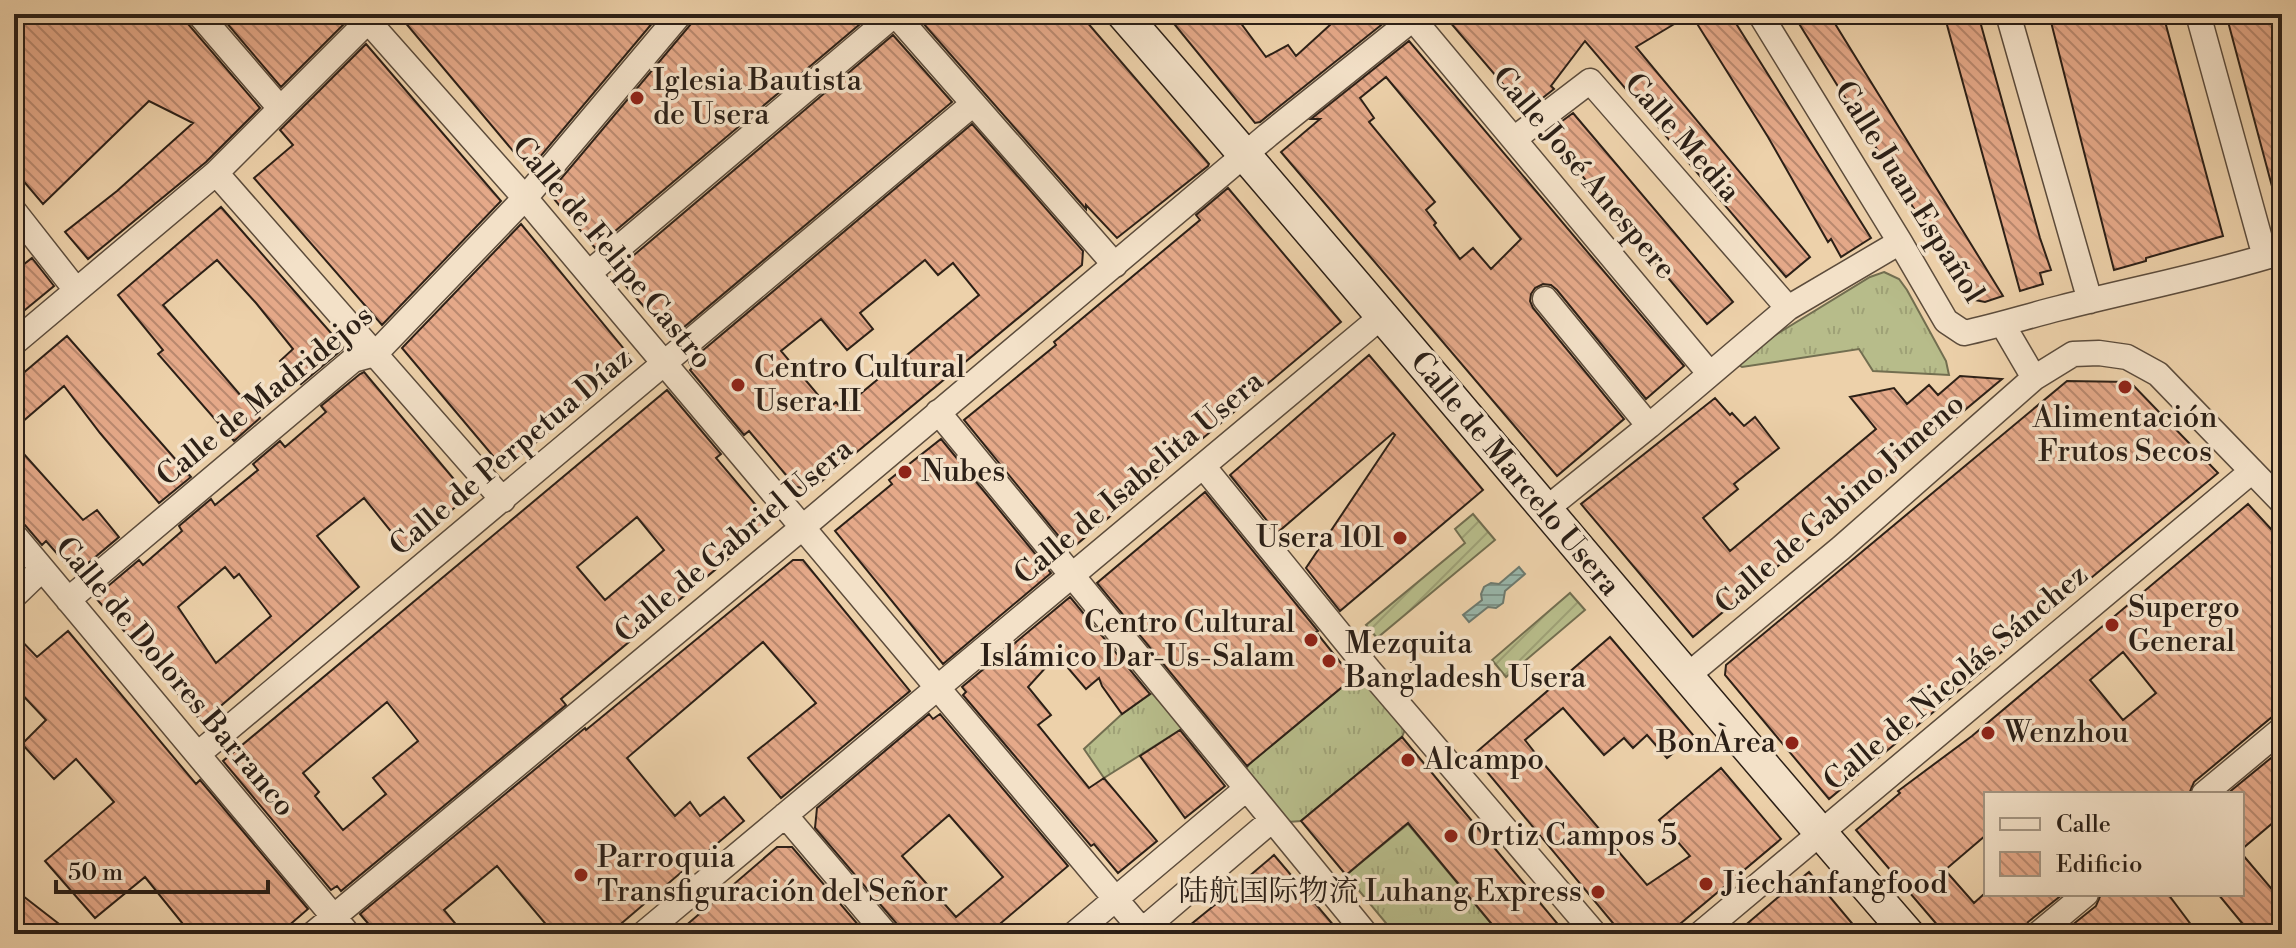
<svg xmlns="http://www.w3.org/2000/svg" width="2296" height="948" viewBox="0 0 2296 948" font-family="'Libre Bodoni','Noto Serif SC',serif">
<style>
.grass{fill:url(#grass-tufts);stroke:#726e50;stroke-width:2}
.garden{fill:url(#garden-furrows);stroke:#726e50;stroke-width:2}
.water{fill:url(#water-rules);stroke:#6d7b70;stroke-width:2}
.building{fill:url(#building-back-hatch);stroke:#2c2017;stroke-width:2;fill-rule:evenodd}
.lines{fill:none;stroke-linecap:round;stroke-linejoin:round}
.street-casing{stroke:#5c4c3c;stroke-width:27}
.secondary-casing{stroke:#2c2017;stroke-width:35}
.street{stroke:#f3e1c8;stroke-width:24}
.secondary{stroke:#f3e1c8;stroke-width:32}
.poi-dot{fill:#8f2418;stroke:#f3e1c8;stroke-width:3}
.labels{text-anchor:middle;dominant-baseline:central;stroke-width:7;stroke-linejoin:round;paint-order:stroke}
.poi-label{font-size:30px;fill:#2c2017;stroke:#f3e1c8;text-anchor:start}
.street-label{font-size:30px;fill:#2c2017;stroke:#f3e1c8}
</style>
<defs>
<pattern id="grass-tufts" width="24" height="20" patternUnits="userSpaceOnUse" patternTransform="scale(2)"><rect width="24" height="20" fill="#b7bc8a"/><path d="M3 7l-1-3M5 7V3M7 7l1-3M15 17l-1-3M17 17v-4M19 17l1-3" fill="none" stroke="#9ea176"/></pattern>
<pattern id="garden-furrows" width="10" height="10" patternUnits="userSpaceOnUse" patternTransform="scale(2)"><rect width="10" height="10" fill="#b7bc8a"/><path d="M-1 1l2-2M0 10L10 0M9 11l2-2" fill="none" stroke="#9ea176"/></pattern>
<pattern id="water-rules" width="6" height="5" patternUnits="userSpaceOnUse" patternTransform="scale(2)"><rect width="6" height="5" fill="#99b7ab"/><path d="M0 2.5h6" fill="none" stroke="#7d948a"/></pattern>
<pattern id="building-back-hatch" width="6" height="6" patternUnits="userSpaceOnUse" patternTransform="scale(2)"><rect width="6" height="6" fill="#e5a989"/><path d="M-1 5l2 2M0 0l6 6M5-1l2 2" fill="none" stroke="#ba896f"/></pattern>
</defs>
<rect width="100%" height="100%" fill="#edd1aa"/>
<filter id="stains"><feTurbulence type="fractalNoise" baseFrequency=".0025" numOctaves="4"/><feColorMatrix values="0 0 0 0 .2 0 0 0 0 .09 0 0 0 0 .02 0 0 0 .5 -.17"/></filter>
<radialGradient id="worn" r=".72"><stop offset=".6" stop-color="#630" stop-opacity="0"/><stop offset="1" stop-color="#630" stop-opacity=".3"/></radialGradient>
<path class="grass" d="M1884,272L1899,279L1907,290L1946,361L1949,375L1873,371L1859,349L1742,367L1733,361L1870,277Z
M1363,674L1406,727L1402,737L1301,821L1288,822L1245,771L1249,764L1353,678Z
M1152,693L1183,728L1104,778L1084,749L1122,714Z
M1408,824L1500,934H1395L1346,875Z"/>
<path class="garden" d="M1473,514L1495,540L1377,638L1366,625L1465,543L1455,529Z
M1570,593L1585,610L1506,677L1492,660Z"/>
<path class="water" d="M1519,567L1525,574L1505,591L1503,603L1496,608L1488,607L1469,622L1463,615L1482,600L1481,594L1484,587L1491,583L1499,584Z"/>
<path class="building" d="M14,14H184L188,24L260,108L206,162L88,259L65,232L117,191L193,123L149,101L43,204L14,170Z
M219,14H341L347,21L281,87Z
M398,14H660L529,170Z
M695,14H872L595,248L549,193L691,24Z
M915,14H1080L1209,164L1208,166L1117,238L1086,205V209Z
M1166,14H1234L1266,57L1288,45L1296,56L1342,14H1386L1390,18L1260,122L1255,123Z
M1443,14H1730L1871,238L1841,257L1831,239L1828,242L1768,137L1691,14L1636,47L1810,257L1786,277L1585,41L1551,86L1554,89L1526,111Z
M1793,14H1829L2003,296L1985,302L1970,299Z
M1944,14H1978L2040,238L2051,270L2040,273L2043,284L2020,291Z
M2049,14H2163L2223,236L2146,258V261L2114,270Z
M2226,14H2278L2282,27V193L2274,194Z
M893,35L952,102L671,338L614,272Z
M1409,41L1684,366L1646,399L1557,290L1551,285L1543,284L1535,288L1531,294L1530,301L1533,308L1624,419L1557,476L1281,152L1320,119H1311ZM1386,77L1521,239L1491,269L1473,248L1460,259L1434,225L1436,223L1426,210L1435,202L1369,122L1374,118L1360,98Z
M366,44L501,201L382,325L254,178L293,145L280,130Z
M1573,113L1733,302L1707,324L1546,133Z
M972,124L1083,251L1082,265L816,486L812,489L796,487L749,431L744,435L690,370L692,368L689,362ZM925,260L938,275L953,263L979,295L842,409L836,402L829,408L781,351L821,319L847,350L873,329L860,313Z
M1228,188L1341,322L1070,550L964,420L1056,345L1054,342L1200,220L1196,215Z
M221,207L344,348L301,384L280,361L293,349L256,303L217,260L163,305L260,418L234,441L158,354L163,350L118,295Z
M521,224L634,361L504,469L402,348Z
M32,258L54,286L14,319V272Z
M67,336L191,477L159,503L100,433L64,386L14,429V381Z
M1369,355L1483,490L1340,611L1306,568L1395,435L1393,433L1277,533L1230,475Z
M364,372L468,496L406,550L364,498L317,536L359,587L202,722L95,597L139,560L143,565L182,531L179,526L211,499L215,505L258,470L253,464L280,441L285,447L326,412L321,406L360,374ZM225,567L234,578L239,574L271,616L216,663L178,607Z
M1960,376L2002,379L1693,637L1581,504L1715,398L1730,415L1732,413L1744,426L1755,417L1779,448L1734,484L1738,489L1703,518L1730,551L1876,429L1850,397L1894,388L1907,404L1929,385L1938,395Z
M2067,381L2130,382L2218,473L1987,664L1989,666L1979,674L1829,799L1725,675L1726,665Z
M667,390L721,454L716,458L771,523L561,699L566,705L341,891L337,886L331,890L223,761ZM637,517L664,550L605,600L577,567ZM387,702L418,741L373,778L386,794L343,830L315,796L319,792L303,773Z
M941,439L1051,573L943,664L835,531L892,484L889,480Z
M14,443L83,520L97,510L119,537L75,574L46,541L42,545L25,525L14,520Z
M1205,492L1318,631L1316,632L1353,678L1247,766L1097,583Z
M2248,504L2282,541V714L2272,717L2194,782L2189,794H1986V835L1945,870L1974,903L1984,894H2063L2028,922L2023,934H1945L1856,830L1900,793L1898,791L1972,736ZM2123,652L2156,693L2123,720L2090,680Z
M793,560H803L910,691L781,798L748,758L816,703L763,642L627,758L675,816L690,802L700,816L724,797L744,821L706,853L705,852L609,934H554L497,866L444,910L464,934H377L360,914L585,728L586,730Z
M1070,597L1150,694L1122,714L1102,686L1099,678L1086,689L1057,655L1028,687L1051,715L1038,725L1089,788L1104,778L1157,841L1118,873L1094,844L1091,846L963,695L966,692L962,687Z
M68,631L196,784L200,780L308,909L279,934H191L145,877L95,918L45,861L114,802L76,759L54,779L22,744L46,720L14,686V633L37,657Z
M1610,637L1694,736L1667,758L1647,735L1633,748L1624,738L1604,755L1563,708L1525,740L1543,763L1647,885L1690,856L1659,820L1721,768L1781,839L1668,934H1622L1473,755Z
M929,714L933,719L940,714L1068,866L988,934H901L897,924L815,828L817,808ZM949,815L1003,877L956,917L902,856Z
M1180,730L1225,786L1185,818L1140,756Z
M1402,737L1447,791L1566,934H1500L1408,823L1346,875L1301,821Z
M2282,749V815L2242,849V794H2227Z
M777,847H792L866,934H676Z
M2242,854L2282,901V934H2251L2218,894H2242Z
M1274,855L1341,934H1179L1227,895Z
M1809,872L1861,934H1735L1776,899Z
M14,889L72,934H14Z
M2101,894H2168L2198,934H2061L2096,906Z"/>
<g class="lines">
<defs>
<path id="street" d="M199,14L279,107
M895,14L1115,265
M1409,14L1710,374
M1760,14L1900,242L1946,321L1964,333C1997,326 2028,316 2060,308C2134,289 2209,275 2282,252
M2008,14L2090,301
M2198,14L2265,257
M368,21L525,198L1145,934
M1514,139L1590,81L1788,308
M216,173L503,500
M14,211L76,290
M589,273L895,14
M1545,299L1649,426
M2003,325L2034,378
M14,343L216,173L375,14
M938,412L1366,934
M1203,466L1369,670L1595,934
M1545,510L1649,426L1788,308L1900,242
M14,535L348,934
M14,596L42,569
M68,600L353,360L375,354L525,198L680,14
M1687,676L1841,548L2034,378L2073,354L2099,353L2127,357L2158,374L2282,502
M198,754L973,104
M2204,794L2282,729
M785,815L886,934
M313,934L803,527L1268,135L1419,14
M643,934L1381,317
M1074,934L1246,789
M1138,934L1272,820
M1700,934L2252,471
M2038,934L2086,894"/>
<path id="secondary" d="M1123,14C1388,318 1644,630 1908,934"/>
</defs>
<use href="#street" class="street-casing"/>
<use href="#secondary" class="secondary-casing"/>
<use href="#street" class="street"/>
<use href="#secondary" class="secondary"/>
</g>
<g class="poi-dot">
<circle cx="637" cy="98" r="8"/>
<circle cx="738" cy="385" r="8"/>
<circle cx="2125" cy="387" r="8"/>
<circle cx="905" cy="472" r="8"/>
<circle cx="1400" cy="538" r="8"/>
<circle cx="2112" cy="625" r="8"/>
<circle cx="1311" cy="640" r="8"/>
<circle cx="1329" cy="661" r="8"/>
<circle cx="1988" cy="733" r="8"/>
<circle cx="1792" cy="743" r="8"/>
<circle cx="1408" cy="760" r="8"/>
<circle cx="1451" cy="836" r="8"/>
<circle cx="581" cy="875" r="8"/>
<circle cx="1706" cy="884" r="8"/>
<circle cx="1598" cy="892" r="8"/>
</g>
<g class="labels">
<g class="poi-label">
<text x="653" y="81">Iglesia Bautista<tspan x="653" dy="34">de Usera</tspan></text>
<text x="754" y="368">Centro Cultural<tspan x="754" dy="34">Usera II</tspan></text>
<text x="2125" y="418" text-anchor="middle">Alimentación<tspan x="2125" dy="34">Frutos Secos</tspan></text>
<text x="921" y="472">Nubes</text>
<text x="1384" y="538" text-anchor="end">Usera 101</text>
<text x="2128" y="608">Supergo<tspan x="2128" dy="34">General</tspan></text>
<text x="1295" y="623" text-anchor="end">Centro Cultural<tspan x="1295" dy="34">Islámico Dar-Us-Salam</tspan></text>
<text x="1345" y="644">Mezquita<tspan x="1345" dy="34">Bangladesh Usera</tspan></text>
<text x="2004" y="733">Wenzhou</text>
<text x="1776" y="743" text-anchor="end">BonÀrea</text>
<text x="1424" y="760">Alcampo</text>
<text x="1467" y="836">Ortiz Campos 5</text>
<text x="597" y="858">Parroquia<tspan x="597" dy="34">Transfiguración del Señor</tspan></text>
<text x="1722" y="884">Jiechanfangfood</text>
<text x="1582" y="892" text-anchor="end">陆航国际物流 Luhang Express</text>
</g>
<g class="street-label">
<text transform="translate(1682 138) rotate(49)">Calle Media</text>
<text transform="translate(1584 173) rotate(50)">Calle José Anespere</text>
<text transform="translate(1909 192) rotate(58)">Calle Juan Español</text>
<text transform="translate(612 253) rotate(50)">Calle de Felipe Castro</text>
<text transform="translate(265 396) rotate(-39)">Calle de Madridejos</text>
<text transform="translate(511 452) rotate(-40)">Calle de Perpetua Díaz</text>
<text transform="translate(1515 474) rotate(50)">Calle de Marcelo Usera</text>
<text transform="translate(1139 478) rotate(-40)">Calle de Isabelita Usera</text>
<text transform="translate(1840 504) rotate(-41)">Calle de Gabino Jimeno</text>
<text transform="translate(734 541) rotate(-40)">Calle de Gabriel Usera</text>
<text transform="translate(175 677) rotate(50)">Calle de Dolores Barranco</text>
<text transform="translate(1956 678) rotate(-40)">Calle de Nicolás Sánchez</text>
</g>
</g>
<rect width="2296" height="948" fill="none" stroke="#edd1aa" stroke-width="48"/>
<rect x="16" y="16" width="2264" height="916" fill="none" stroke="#2c2017" stroke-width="4"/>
<rect x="24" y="24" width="2248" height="900" fill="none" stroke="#2c2017" stroke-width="2"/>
<rect x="1984" y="792" width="260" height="104" fill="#f3e1c8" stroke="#a39481" stroke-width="2"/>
<rect x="2000" y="818" width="40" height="12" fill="#f3e1c8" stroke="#a39481" stroke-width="2"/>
<text x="2056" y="832" font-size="24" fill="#2c2017">Calle</text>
<rect x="2000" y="852" width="40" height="24" fill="url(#building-back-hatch)" stroke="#a39481" stroke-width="2"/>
<text x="2056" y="872" font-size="24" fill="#2c2017">Edificio</text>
<path d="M56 880v12h212v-12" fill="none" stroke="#2c2017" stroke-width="4"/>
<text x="68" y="880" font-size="24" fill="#2c2017" stroke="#f3e1c8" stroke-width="6" paint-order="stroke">50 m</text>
<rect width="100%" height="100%" filter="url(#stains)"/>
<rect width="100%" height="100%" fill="url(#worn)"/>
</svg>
